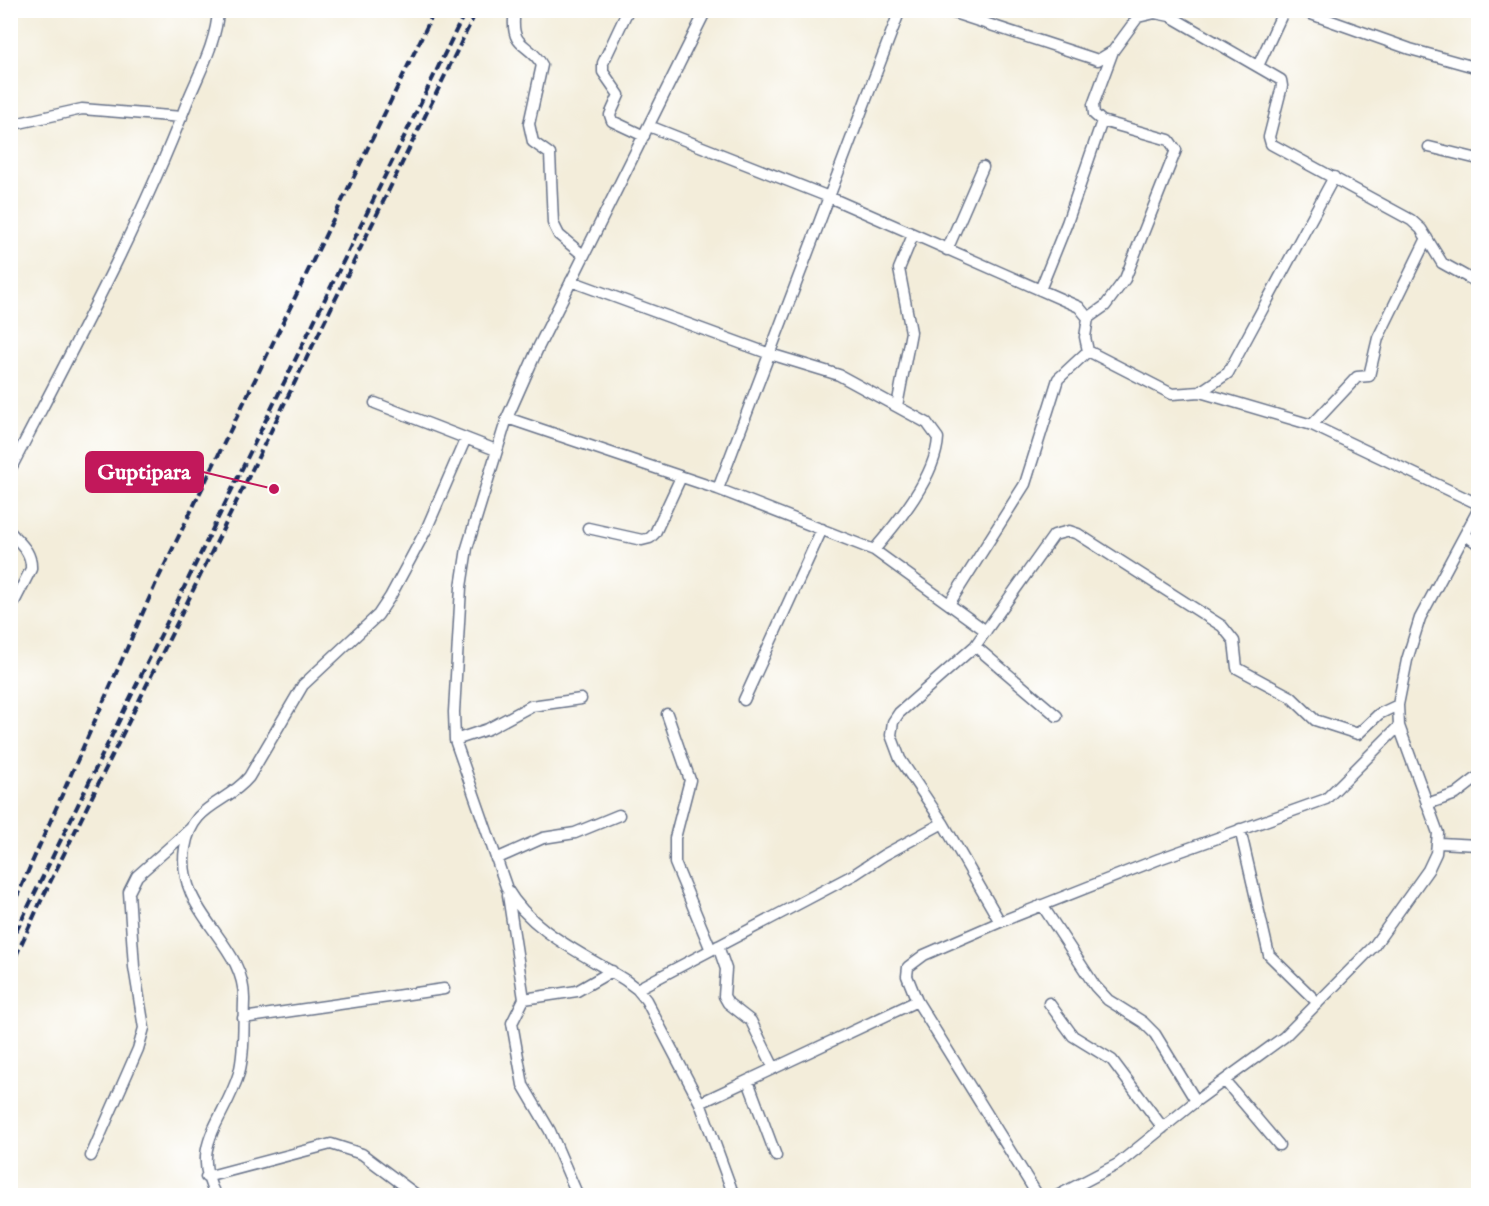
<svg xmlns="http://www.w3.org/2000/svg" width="1489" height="1206" viewBox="0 0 1489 1206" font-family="'IM FELL English',serif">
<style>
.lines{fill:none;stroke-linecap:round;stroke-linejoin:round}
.street-casing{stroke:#677289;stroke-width:13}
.street{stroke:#fff;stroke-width:10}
.rail{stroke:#1b2f5e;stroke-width:4;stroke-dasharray:9 4.5;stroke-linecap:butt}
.leader{fill:none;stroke:#c2185b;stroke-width:2}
.callout-dot{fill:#c2185b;stroke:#fff;stroke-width:2}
.callout{fill:#c2185b;stroke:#c2185b;stroke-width:2}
.callout-label{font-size:22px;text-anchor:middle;font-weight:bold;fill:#fff}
</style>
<rect width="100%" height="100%" fill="#fff"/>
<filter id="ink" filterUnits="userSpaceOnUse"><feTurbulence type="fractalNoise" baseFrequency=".0167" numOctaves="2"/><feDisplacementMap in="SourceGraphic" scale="12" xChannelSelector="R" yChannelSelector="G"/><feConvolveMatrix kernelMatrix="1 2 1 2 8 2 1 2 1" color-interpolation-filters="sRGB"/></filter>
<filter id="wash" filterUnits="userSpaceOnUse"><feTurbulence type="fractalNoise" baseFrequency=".008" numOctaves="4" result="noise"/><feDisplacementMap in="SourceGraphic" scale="24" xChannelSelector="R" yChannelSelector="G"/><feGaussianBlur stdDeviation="1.35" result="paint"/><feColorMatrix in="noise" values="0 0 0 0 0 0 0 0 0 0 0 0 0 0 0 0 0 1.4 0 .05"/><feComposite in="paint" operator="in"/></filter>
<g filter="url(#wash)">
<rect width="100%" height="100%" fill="#f3edda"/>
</g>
<g filter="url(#ink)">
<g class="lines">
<defs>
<path id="street" d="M628,10L603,63V72L619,95L610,115L612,121L644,136
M706,10L538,348L507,418L467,548L461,587L454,712L455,740L507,889C532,932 584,954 625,980L637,989L646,1000L700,1103L734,1196
M945,10L1098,60L1113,51L1138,17L1155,13L1170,16L1281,80L1282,86L1269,137L1271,144L1411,220L1421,229L1442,263L1478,283
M1300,10L1410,49L1478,68
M514,19C512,49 530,43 542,65L529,124L533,142L550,154L553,223L559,235L583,255
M1258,66L1284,10
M10,125L82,109L182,117
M649,126L829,197L1079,307L1088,318L1085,337L1088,351L1172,394L1200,392L1228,373L1334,177
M1429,147L1478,159
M947,250L983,167
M571,281L770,354L839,375L927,423L938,438C936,476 898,522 874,550
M1040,290L1067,223L1102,121
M1088,318L1105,306L1125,279L1176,150L1169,140L1102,121L1094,114L1093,105L1113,51
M1200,392L1312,425L1478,504
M375,403L496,450
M897,406L911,332L899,269L913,235
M507,418L718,489L900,10
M1312,425L1357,377L1369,376L1378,338L1427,238
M10,470C72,350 137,231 186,105C198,75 217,42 218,10
M718,489L874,550L986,631
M588,528L642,540L650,538L655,533L681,477
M10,532C21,544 32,552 31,569L10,610
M1467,536L1478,544
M949,604L1025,484L1058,379L1088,351
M975,646L1057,716
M744,700L822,529
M667,714L690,780L675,838V863L711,950
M455,740L488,729L531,706L581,699
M1427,804L1456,794L1478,777
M1240,829L1269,955L1318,1003
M1439,843L1478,845
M496,859L543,838L575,833L619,815
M508,895L524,999L512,1023L523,1085L550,1131L578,1196
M1042,905L1095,986L1108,1000L1143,1022L1155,1034L1196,1101
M1000,922L943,823L900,759L891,735L893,722L899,713L975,646L1054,535L1069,531L1078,534L1222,626L1234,641L1237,668L1291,697L1315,720L1358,734L1379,714L1398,705
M718,946L726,969L724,996L728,1003L751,1021L774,1068
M637,989L855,874L884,855L943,823
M524,999L577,991L612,971
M1049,1003L1073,1036L1112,1060L1163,1128
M243,1018L444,989
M748,1081L776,1156
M1225,1081L1279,1145
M700,1103L917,1001
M91,1156L138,1049L144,1028L134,967L129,892L137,876L190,829
M206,1177L331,1144L362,1154L418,1196
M216,1196C188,1146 225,1120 239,1073C245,1051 243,1024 244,1001C246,942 175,914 185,848C192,803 226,805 249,777L303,685L378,615L390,597L426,530L465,440
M1038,1196L917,1001L907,976L908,967L924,955L1000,922L1159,859L1326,799L1399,726
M1057,1196L1118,1164L1196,1101L1284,1037L1374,946L1428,870L1436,853L1438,833L1399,726L1398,705L1407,660L1420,618L1478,510"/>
</defs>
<use href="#street" class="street-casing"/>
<use href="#street" class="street"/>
<path class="rail" d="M10,912L156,583L435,10
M10,944L466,10
M10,969L39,905L477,10"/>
</g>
</g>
<path class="leader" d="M274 489L203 472"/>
<circle class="callout-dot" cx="274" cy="489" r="6"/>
<rect class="callout" x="86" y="452" width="117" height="40" rx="6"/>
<g class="callout-label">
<text x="144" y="479">Guptipara</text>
</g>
<rect width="1489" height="1206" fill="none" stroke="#fff" stroke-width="36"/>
</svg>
